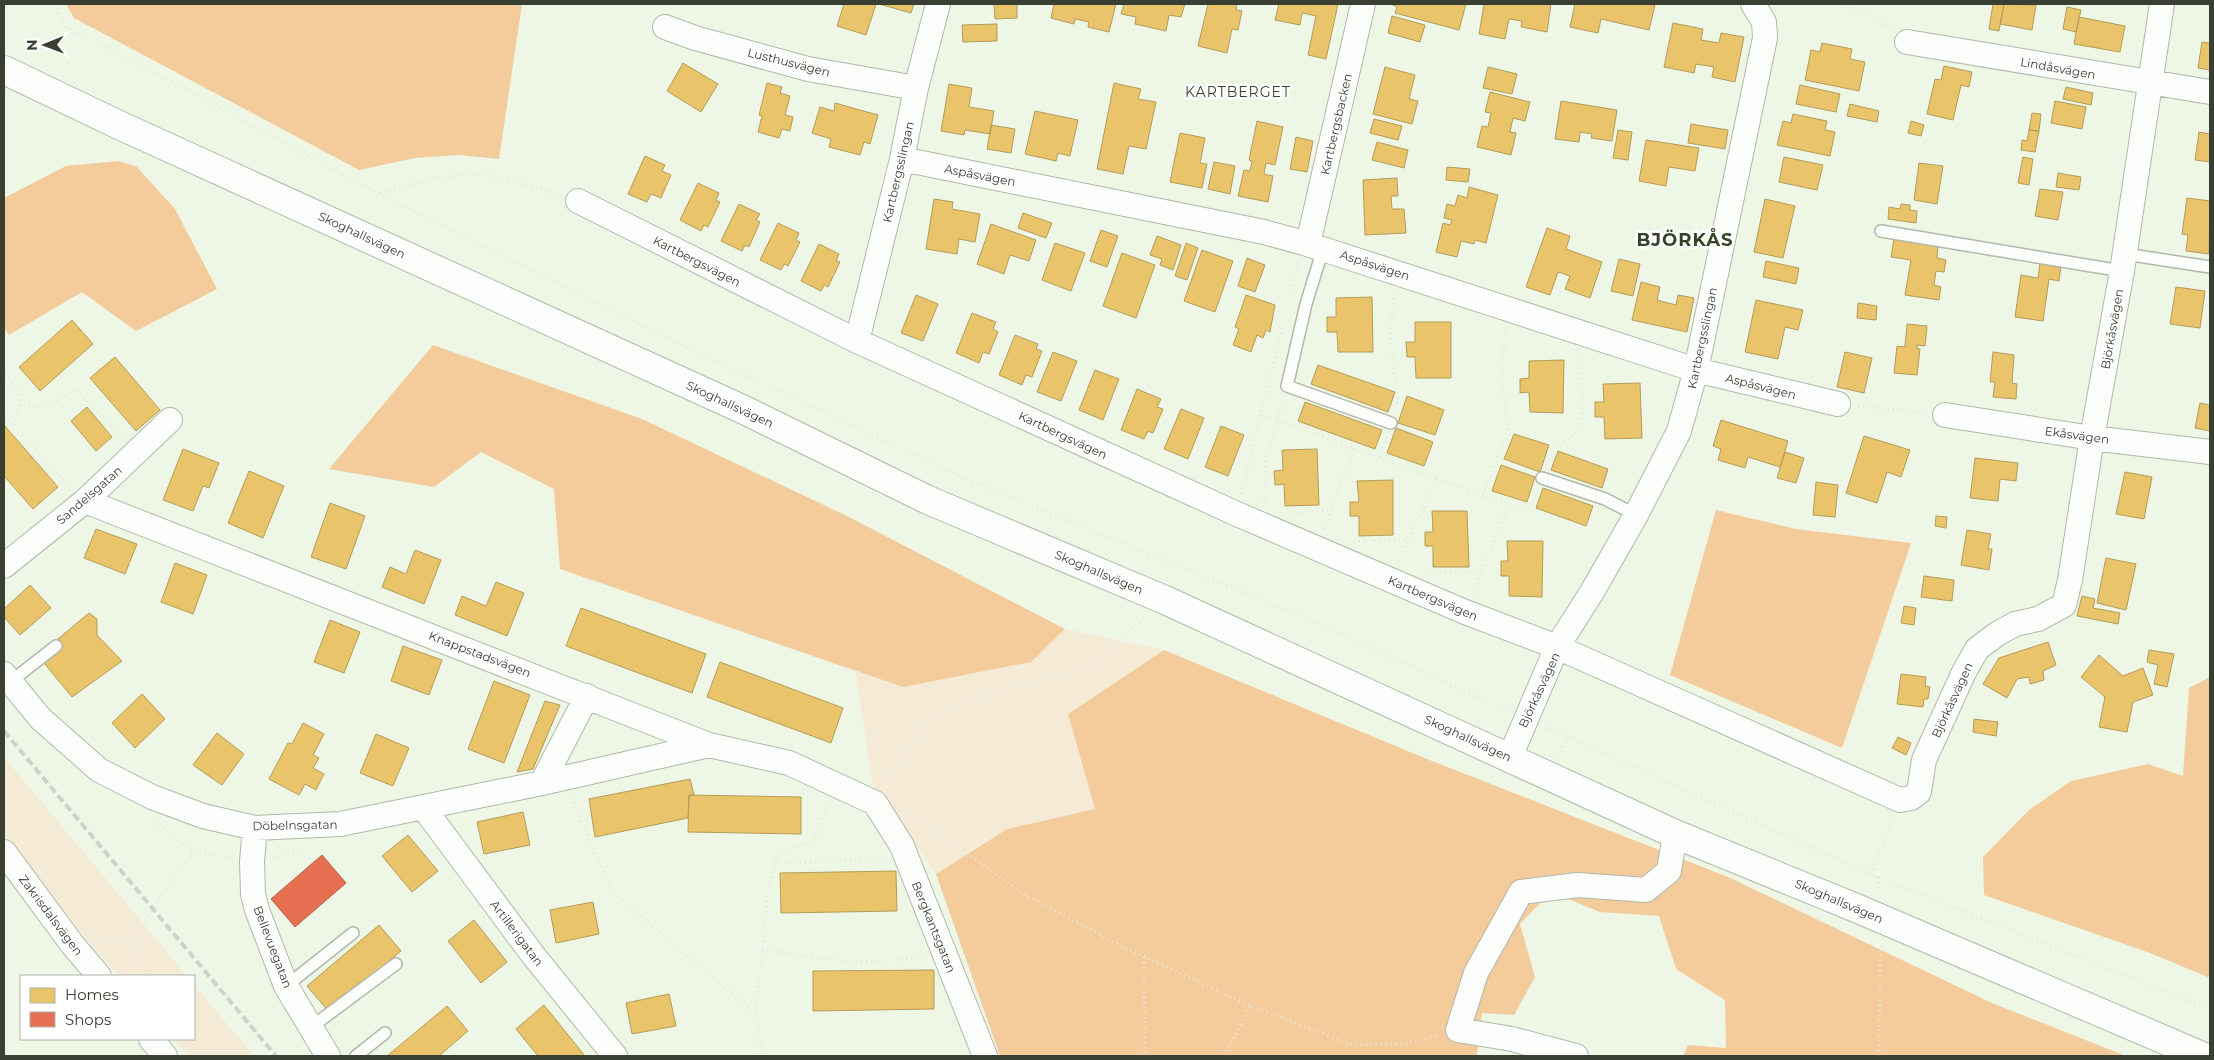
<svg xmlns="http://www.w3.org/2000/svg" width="2214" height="1060" viewBox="0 0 2214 1060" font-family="Montserrat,sans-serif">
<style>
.green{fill:#f5ead6}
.forest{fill:#f4cc9b}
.homes{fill:#e9c46a;stroke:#b49c59}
.shops{fill:#e76f51;stroke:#b36148}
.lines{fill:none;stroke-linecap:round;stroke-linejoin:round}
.service-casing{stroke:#b1b8aa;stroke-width:14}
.minor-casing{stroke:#b1b8aa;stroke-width:26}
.secondary-casing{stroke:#b1b8aa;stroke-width:30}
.path{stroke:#e4e7e1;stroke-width:3;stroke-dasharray:1 4;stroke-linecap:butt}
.service{stroke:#fcfefb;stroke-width:11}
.minor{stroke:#fcfefb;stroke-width:24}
.secondary{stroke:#fcfefb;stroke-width:28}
.rail{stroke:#cfd1cc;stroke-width:4;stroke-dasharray:8 4;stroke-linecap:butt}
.labels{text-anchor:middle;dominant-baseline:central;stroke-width:5;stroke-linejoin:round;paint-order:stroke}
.street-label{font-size:12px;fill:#393f32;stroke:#fff}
.neighbourhood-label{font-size:14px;letter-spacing:1px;fill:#374328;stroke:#fff}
.district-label{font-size:18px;font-weight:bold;letter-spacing:1px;fill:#374328;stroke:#fff}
</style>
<rect width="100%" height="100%" fill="#eef7e5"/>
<path class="green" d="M1065,629L1164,650L1068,714L1095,809L1007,829L936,874L873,784L855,671L904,687L1031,662Z
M4,757L187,976H119L64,913L4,834Z
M194,985L254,1056H189L174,1039H194Z"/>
<path class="forest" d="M66,4H522L499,159L459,155L415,158L359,170L74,18Z
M119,161L137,167L175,209L217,289L136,331L82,292L9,335L4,328V198L66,166Z
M433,345L642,419L845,515L1065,629L1031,662L903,687L560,569L554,489L481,452L434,487L329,469Z
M1716,510L1796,529L1911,543L1842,748L1670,675Z
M1164,650L1427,759L1728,877L1992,1003L2126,1056H1683L1688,1045L1726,1048L1725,1000L1676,969L1659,916L1600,912L1551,892L1520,924L1535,977L1514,1015L1482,1013L1477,1056H1000L936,874L1007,829L1095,809L1068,714Z
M2210,677V978L2150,953L1984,895L1983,857L2029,810L2071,781L2148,764L2183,776L2189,688Z"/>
<path class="homes" d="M844,4H876L866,35L837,26Z
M879,4H914L911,13Z
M994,4H1017V18L995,19Z
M1054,4H1116L1109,32L1088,27L1089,22L1075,19L1074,24L1051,18Z
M1124,4H1185L1181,17L1169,15L1166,31L1135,24L1136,17L1121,14Z
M1208,4H1237L1236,10L1242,11L1238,30L1232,29L1227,53L1198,46Z
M1279,4H1338L1326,59L1308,55L1316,16L1302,13L1300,25L1275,20Z
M1391,4H1466L1459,30L1395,13L1397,7Z
M1484,4H1551L1547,32L1521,27L1522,21L1509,19L1505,39L1479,34Z
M1575,4H1651L1655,5L1649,30L1601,19L1598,33L1570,27Z
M1993,4H2004L1999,31L1989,29Z
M2004,4L2036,5L2032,30L2000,24Z
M2067,7L2081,10L2076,32L2063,29Z
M1392,16L1425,25L1420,42L1388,33Z
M2079,17L2125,26L2120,52L2074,44Z
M1673,23L1703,29L1701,40L1719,43L1721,33L1744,37L1735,82L1712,77L1714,67L1696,64L1694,73L1664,67Z
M997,24V41L963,42L962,25Z
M2202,42L2210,43V70L2198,68Z
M1822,43L1852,49L1850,59L1865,62L1859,91L1805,80L1811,50L1820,52Z
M683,63L718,84L701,112L667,91Z
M1944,66L1972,72L1969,87L1961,85L1953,120L1927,114L1935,79L1941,80Z
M1385,67L1415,75L1409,99L1418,101L1412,124L1373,114Z
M1488,67L1517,74L1512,94L1483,88Z
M767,83L782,87L780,93L790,96L785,115L793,117L790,131L782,129L779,138L758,132L762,116L759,115Z
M1114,83L1141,89L1138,99L1156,102L1146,149L1129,146L1123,174L1097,169Z
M949,84L972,88L969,107L994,111L990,134L965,130L964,135L941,131Z
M1800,85L1840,94L1836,112L1796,104Z
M2066,87L2093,93L2091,105L2063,99Z
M1490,92L1530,102L1525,121L1513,118L1510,132L1516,133L1511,155L1477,147L1482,126L1488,127L1491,113L1485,112Z
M1561,101L1617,110L1612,141L1591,138L1592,134L1580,132L1579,142L1555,139Z
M2055,101L2086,107L2082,129L2051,123Z
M835,103L878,115L870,144L864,142L860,155L829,147L831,139L812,133L820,107L834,111Z
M1850,104L1879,111L1877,122L1847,116Z
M1035,111L1078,120L1070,156L1058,153L1056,161L1025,154Z
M2032,113L2041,114L2039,131L2029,130Z
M1793,114L1827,121L1825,130L1835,132L1830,156L1777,145L1783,121L1791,123Z
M1374,119L1402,126L1398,140L1370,133Z
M1257,121L1283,127L1275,165L1266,163L1264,174L1273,176L1268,202L1238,196L1244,170L1250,171L1252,161L1249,160Z
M1911,121L1924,125L1921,136L1908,133Z
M1691,124L1728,130L1725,149L1688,143Z
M991,125L1015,129L1011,153L987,149Z
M1618,130L1632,132L1628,160L1613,158Z
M2029,130L2039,131L2035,152L2021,150L2022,140L2027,141Z
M2199,132L2210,134V162L2195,160Z
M1180,133L1205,138L1200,163L1207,164L1202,188L1170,182Z
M1296,137L1313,141L1307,172L1290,169Z
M1646,140L1699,148L1695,171L1669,167L1666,186L1639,181Z
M1377,142L1408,150L1404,168L1372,160Z
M645,156L665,165L662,171L671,175L661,198L651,194L647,202L628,194Z
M1784,157L1823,165L1817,190L1779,182Z
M2023,157L2033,159L2029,185L2018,183Z
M1214,162L1235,166L1230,194L1208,189Z
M1919,163L1943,166L1937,204L1914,200Z
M1447,167L1470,169L1468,182L1446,180Z
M2058,173L2081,177L2079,190L2056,187Z
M1397,178L1398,196H1391L1392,209H1404L1406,233L1365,235L1363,180Z
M698,183L719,193L716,200L720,202L708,227L704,225L701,231L680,220Z
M1469,187L1498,195L1486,243L1475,240L1474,244L1461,241L1457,257L1436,252L1443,223L1450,225L1452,220L1444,218L1447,204L1455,206L1458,195L1467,198Z
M2040,189L2063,192L2058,220L2035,216Z
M2187,198L2210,201L2209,254L2186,251L2188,235L2182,234Z
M934,199L953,202L952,209L980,214L975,242L959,239L957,254L926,249Z
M1765,199L1795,206L1783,258L1754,252Z
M739,204L760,214L756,220L760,222L749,247L745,245L742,251L721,241Z
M1901,204L1910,205V210L1917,211L1916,223L1888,219L1889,207L1900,209Z
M1023,213L1052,223L1046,238L1018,228Z
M778,223L799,233L796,240L800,242L788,266L784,264L781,270L760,260Z
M991,224L1036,240L1029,261L1010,255L1004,274L977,264Z
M1547,228L1570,236L1566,249L1602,262L1590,298L1565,289L1570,276L1558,272L1550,295L1526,287Z
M1101,230L1118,236L1107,267L1090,261Z
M1157,236L1181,245L1173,270L1160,265L1162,259L1150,255Z
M1894,238L1938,246L1937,258L1946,260L1944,272L1936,271L1934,285L1941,287L1939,300L1905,295L1911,260L1891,257Z
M1055,243L1085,253L1071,291L1042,280Z
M1186,243L1198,248L1187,280L1175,276Z
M819,244L839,254L836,261L840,262L828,287L824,285L821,291L801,281Z
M1202,250L1233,261L1215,312L1184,301Z
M1122,253L1155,265L1136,318L1103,306Z
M1247,258L1265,265L1255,292L1238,286Z
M1619,259L1640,264L1633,296L1611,291Z
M1766,261L1799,268L1796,284L1763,277Z
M2040,263L2061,266L2059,281L2049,279L2043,321L2015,317L2021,275L2038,278Z
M1641,282L1660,287L1657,300L1676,305L1678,295L1694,298L1687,332L1632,320Z
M2176,287L2205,291L2200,328L2170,324Z
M916,295L938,304L923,341L901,333Z
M1246,295L1275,305L1270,332L1266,330L1263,338L1257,335L1251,352L1233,345L1239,329L1235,327Z
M1372,297L1373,352H1338L1337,332H1327V317H1336V298Z
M1756,300L1803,310L1798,330L1785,327L1778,359L1745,352Z
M1858,303L1877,306L1876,320L1857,318Z
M972,313L996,322L993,329L998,332L989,354L983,352L979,363L956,353Z
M72,320L93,344L40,391L19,367Z
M1415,322H1451V378H1416L1415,357H1407L1406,342H1415Z
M1907,324L1927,326L1925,346L1917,345V348L1920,349L1917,375L1894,373L1897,346L1905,347Z
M1015,335L1038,344L1036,349L1042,351L1032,377L1026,375L1022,385L999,375Z
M1053,352L1077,361L1061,401L1037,392Z
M1845,352L1872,358L1864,393L1837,387Z
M1993,352L2014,355L2012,383L2017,384L2016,399L1993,397L1995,382H1990Z
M115,357L160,410L136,431L90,378Z
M1564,360L1563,413L1530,412L1529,392L1520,393V379L1529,378V361Z
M1318,365L1395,392L1388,412L1311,384Z
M1095,370L1119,379L1103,420L1079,410Z
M1640,383L1642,438L1605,439L1604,417H1595V402H1604L1603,384Z
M1137,389L1161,399L1157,407L1163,409L1153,433L1148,431L1144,439L1121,430Z
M1407,396L1444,410L1435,435L1398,423Z
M1305,402L1382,430L1375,449L1298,421Z
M2200,403L2210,405V431L2195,428Z
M87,407L112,437L96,451L71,421Z
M1181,409L1204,418L1188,459L1164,449Z
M1721,420L1788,441L1780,467L1748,457L1745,468L1718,460L1721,449L1713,446Z
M4,425L58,487L33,509L4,476Z
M1221,426L1244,435L1228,476L1205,467Z
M1396,428L1433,442L1424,466L1387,453Z
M1514,434L1549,445L1540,472L1504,459Z
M1864,436L1910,450L1901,477L1887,472L1877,503L1846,493Z
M183,449L219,463L209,488L203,486L193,511L163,500Z
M1317,449L1319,505L1285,506L1284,484L1275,485L1274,471L1283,470L1282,450Z
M1558,451L1608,469L1602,488L1551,470Z
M1785,452L1804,458L1796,483L1777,478Z
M1975,458L2018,463L2016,481L2000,479L1998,501L1970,498Z
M1501,465L1535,477L1527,502L1492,491Z
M249,471L284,486L263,538L228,523Z
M2125,472L2152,477L2144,519L2116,514Z
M1393,480V535L1359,536V516H1350V502H1359L1357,481Z
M1816,482L1838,485L1835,517L1813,515Z
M1543,488L1593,506L1586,526L1536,508Z
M330,503L365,516L346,569L311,557Z
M1432,511H1467L1469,567H1433V546H1425V532H1433Z
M1936,516L1947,517L1946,528L1935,526Z
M96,529L137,544L125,574L84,558Z
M1967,530L1991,534L1988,549H1992L1989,570L1961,565Z
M1507,541H1543L1542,597L1509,596V576H1501V561H1508Z
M415,550L441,560L424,604L382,587L390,567L406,574Z
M2106,558L2136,564L2126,610L2097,603Z
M175,563L207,575L193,614L161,602Z
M1924,576L1954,580L1952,601L1921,597Z
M496,582L524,593L507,636L455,615L462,596L486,606Z
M30,585L51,608L20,635L4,617V609Z
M2082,596L2095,599L2093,608L2120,613L2118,624L2077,616Z
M1904,606L1916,608L1914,625L1901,623Z
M581,608L706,654L692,693L566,646Z
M89,613L97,619V635L122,661L72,697L44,663L63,646L58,639Z
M330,620L360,632L344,673L314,662Z
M2048,642L2056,665L2043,671L2044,680L2030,684L2029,677L2017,679L2007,698L1983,684L1999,658Z
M403,646L442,660L429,695L391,681Z
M2149,650L2174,654L2167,687L2154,684L2158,665L2147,662Z
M2099,655L2123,676L2143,668L2153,695L2133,702L2127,732L2099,727L2105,697L2081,677Z
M720,662L843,708L831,743L707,697Z
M1901,674L1926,677L1925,686L1930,687L1928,699H1924L1923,707L1897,704Z
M494,681L530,695L504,763L468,749Z
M142,694L165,719L135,748L112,723Z
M545,701L560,705L533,769L517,772Z
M1974,719L1998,722L1996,736L1973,732Z
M303,723L324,734L313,755L319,758L313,768L324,774L316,790L305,784L299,795L269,779L288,743L292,744Z
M217,733L244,754L222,785L193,765Z
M376,734L409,748L393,786L360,773Z
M1898,737L1911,743L1906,755L1892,748Z
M690,779L694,795H689L688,818L595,837L589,799Z
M689,795L801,797V834L688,832Z
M523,812L530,845L484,854L477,822Z
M408,835L438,871L412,892L382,856Z
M896,871L897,911L781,913L780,873Z
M593,902L599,934L556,943L550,910Z
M474,920L507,962L481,983L448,941Z
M379,925L401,951L329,1012L307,986Z
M934,970V1009L813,1011V971Z
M669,994L676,1026L632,1034L626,1003Z
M544,1005L585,1056H538L516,1029Z
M447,1006L468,1031L439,1056H387Z"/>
<path class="shops" d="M322,855L346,883L295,927L271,899Z"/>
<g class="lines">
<defs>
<path id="service" d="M1881,231L2122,271
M1323,249L1306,304L1287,386L1391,423
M2125,254L2210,267
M1542,478L1605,499L1636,515
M10,682L56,646
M286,986L353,933
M310,1028L396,964
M356,1056L385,1033"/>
<path id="minor" d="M665,27L695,38L808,69L916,88
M1907,42L2210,92
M902,159L1264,232L1304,243L1696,370L1838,404
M578,201L857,341L1237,514L1465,612L1557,647L1592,592L1636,515L1679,431L1696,370L1765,38L1764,22L1753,4
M1308,244L1363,4
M857,341L902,159L916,88L938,4
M1945,415L2092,438L2210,452
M85,501L709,745L789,763L875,803L902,846L985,1056
M4,566L85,501L170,420
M4,674L41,719L99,770L152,797L203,816L255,828L340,824L542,783L709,745
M1510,757L1557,647L1900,800L1911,798L1919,792L1924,760L1964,672L1977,649L1997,634L2015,624L2038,619L2064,605L2070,580L2092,438L2122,271L2162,4
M542,783L587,696
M423,807L533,955L615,1056
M255,828L252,861L253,894L257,910L286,986L328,1056
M4,852L72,944L99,976
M151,1039L165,1056
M1576,1056L1512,1039L1458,1030L1476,973L1521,892L1578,885L1646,890L1669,871L1675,834"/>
<path id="secondary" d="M4,70L119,125L742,409L928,500L1165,600L1675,834L1856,908L2202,1056"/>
</defs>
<use href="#service" class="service-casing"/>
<use href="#minor" class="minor-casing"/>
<use href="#secondary" class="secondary-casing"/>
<path class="path" d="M54,4L66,28L109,48L379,194L669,339L964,478L1318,623L1508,711
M1846,4L1891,28
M380,193C413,184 446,173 481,175C508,177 533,187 559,195
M1394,293C1392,314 1390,333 1392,354C1393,373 1400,390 1396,409
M1290,295L1299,263
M5,374L15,385L20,400C46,413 54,405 75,388L122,439
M20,400L13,426L70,486
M1858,406L1924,413
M1261,415L1526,511L1531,506L1537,491
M4,416L13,425
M1380,457L1387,436
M1547,465L1553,449L1574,435L1582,420L1581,356
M1241,494L1282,328
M1483,495L1509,428L1503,391L1504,341L1506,329
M1264,502L1266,458L1283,401
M1292,513L1332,510
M1324,529L1354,448
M1359,541L1408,540
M1398,561L1437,478
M1430,574L1446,572H1482
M1473,593L1509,505
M1546,727L1877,877L2210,1009
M1558,756L1567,736
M886,784L927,720L994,691L1087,669L1146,617
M573,797L575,806L613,893L756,1014
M905,812L912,814L1022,893L1119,945L1251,1006L1353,1045L1404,1044L1439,1035
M155,822L194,852L231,858
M274,859L299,849
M775,864L885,858
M1871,874L1893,819
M1877,877L1880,894
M98,943L130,941
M762,949C811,957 874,969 923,955
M1144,957L1145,1056
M148,976L130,941L176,874L194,852
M185,1039L196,1056
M762,1056L756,1014L768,890L778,854L814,840L828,804
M1224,1056L1251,1006
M1879,1056L1880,965L1882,945"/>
<use href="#service" class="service"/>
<use href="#minor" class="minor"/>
<use href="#secondary" class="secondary"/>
<path class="rail" d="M4,731L276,1056"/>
</g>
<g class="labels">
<g class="street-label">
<text transform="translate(789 62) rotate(14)">Lusthusvägen</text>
<text transform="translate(2058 68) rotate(10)">Lindåsvägen</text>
<text transform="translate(1336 124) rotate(-77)">Kartbergsbacken</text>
<text transform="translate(898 172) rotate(-77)">Kartbergsslingan</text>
<text transform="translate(980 175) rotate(11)">Aspåsvägen</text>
<text transform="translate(362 235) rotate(25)">Skoghallsvägen</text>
<text transform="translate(697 261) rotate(27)">Kartbergsvägen</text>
<text transform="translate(1375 265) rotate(18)">Aspåsvägen</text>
<text transform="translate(2112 329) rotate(-80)">Björkåsvägen</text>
<text transform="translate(1702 338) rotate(-78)">Kartbergsslingan</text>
<text transform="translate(1761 386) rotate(14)">Aspåsvägen</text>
<text transform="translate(730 404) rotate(25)">Skoghallsvägen</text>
<text transform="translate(1063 435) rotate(25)">Kartbergsvägen</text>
<text transform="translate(2077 435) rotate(8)">Ekåsvägen</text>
<text transform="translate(89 495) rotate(-41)">Sandelsgatan</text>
<text transform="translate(1099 572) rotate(23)">Skoghallsvägen</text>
<text transform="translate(1433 598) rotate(23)">Kartbergsvägen</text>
<text transform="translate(480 654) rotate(21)">Knappstadsvägen</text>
<text transform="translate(1539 690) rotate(-65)">Björkåsvägen</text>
<text transform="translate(1952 700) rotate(-65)">Björkåsvägen</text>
<text transform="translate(1468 738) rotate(25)">Skoghallsvägen</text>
<text transform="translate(295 825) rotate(-1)">Döbelnsgatan</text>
<text transform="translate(1839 901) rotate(23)">Skoghallsvägen</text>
<text transform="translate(51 915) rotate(53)">Zakrisdalsvägen</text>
<text transform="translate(934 927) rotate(68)">Bergkantsgatan</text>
<text transform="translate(517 933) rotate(53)">Artillerigatan</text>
<text transform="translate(273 947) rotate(69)">Bellevuegatan</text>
</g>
<g class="neighbourhood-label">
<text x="1238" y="92">KARTBERGET</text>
</g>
<g class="district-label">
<text x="1685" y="240">BJÖRKÅS</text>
</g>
</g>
<rect width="2214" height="1060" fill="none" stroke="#393f32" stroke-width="10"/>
<rect x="20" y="975" width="175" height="65" fill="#ffffff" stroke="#b0b2ad"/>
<rect x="30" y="988" width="25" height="15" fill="#e9c46a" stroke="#b0b2ad"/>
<text x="65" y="1000" font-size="15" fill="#393f32">Homes</text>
<rect x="30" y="1012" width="25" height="15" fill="#e76f51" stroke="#b0b2ad"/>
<text x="65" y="1025" font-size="15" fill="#393f32">Shops</text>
<g transform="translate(45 45) rotate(269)" stroke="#ffffff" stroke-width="4" paint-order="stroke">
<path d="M0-4L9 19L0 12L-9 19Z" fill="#393f32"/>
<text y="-8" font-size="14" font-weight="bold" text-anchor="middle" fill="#393f32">N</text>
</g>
</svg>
